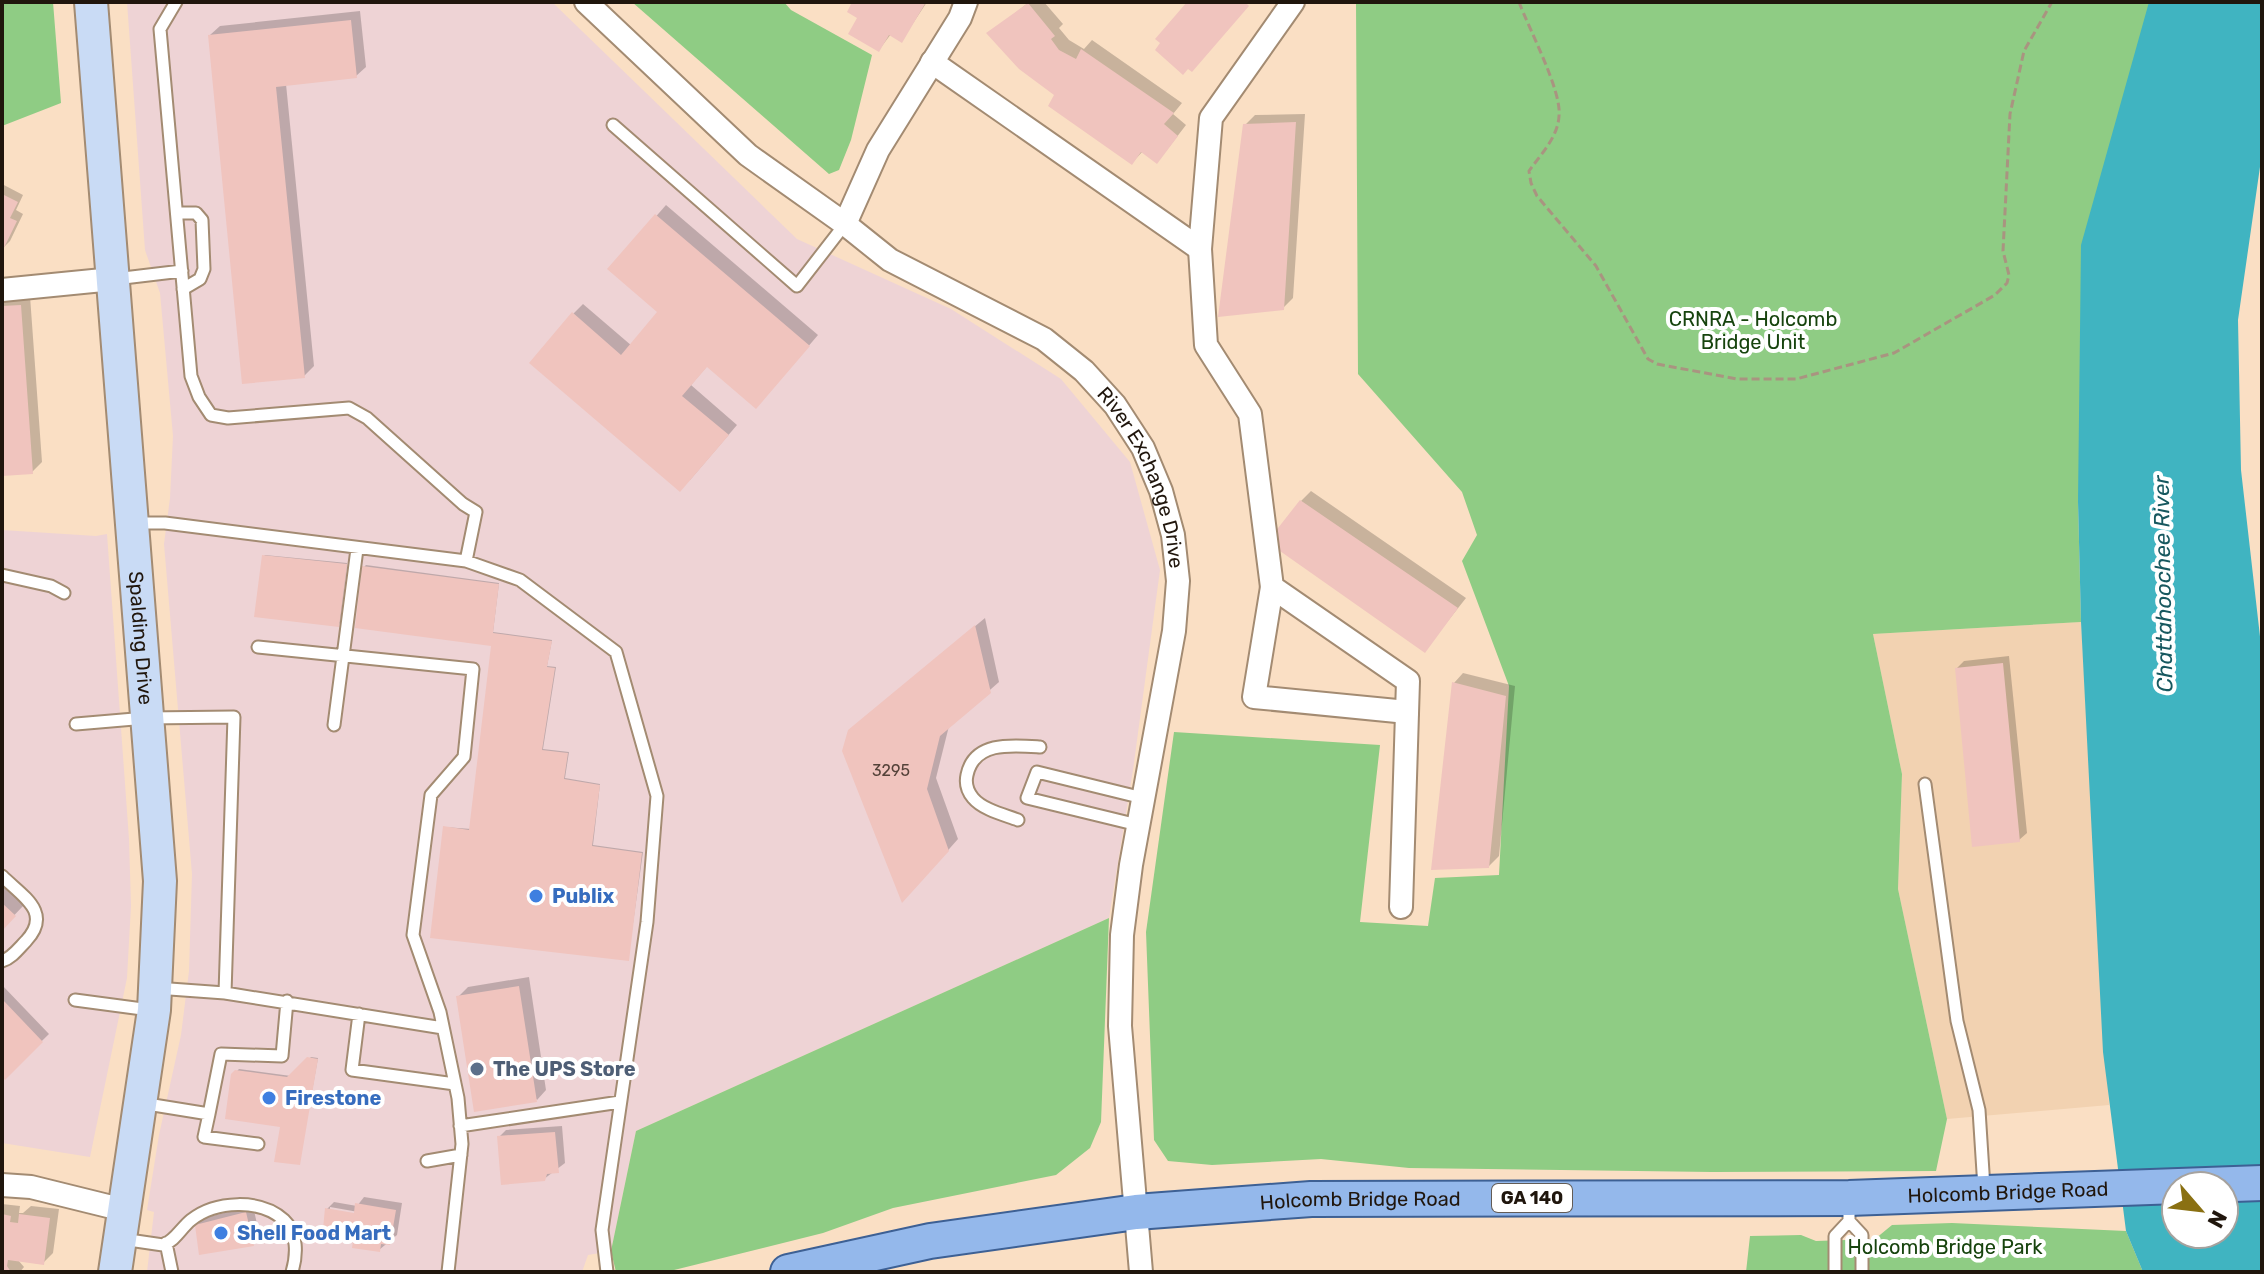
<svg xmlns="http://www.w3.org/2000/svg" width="2264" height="1274" viewBox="0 0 2264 1274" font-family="Rubik,sans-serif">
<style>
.commercial{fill:#eed3d5}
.built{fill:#f2d2b1}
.green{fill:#8fcc84}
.water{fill:#40b4c1;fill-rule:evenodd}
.shadow{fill:#0003;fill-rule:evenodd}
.building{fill:#f0c4be}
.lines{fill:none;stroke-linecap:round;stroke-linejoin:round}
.service-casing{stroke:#a38b72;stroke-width:15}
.minor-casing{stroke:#a38b72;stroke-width:26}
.secondary-casing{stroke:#a38b72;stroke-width:36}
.primary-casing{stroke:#3d6094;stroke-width:38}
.path{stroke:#a99480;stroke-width:3;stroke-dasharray:8 4;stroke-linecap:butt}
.service{stroke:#fff;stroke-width:11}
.minor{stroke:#fff;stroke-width:22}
.secondary{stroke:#c9dbf5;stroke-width:32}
.primary{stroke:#94b8eb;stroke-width:34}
.shop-dot{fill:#3f7fe0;stroke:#fff;stroke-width:3}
.service-dot{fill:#5c6f8a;stroke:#fff;stroke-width:3}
.labels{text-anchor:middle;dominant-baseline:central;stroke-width:8;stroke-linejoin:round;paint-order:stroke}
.number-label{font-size:16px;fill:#544239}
.shield{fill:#fff;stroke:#635c56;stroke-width:2}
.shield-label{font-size:18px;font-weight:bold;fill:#20160d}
.park-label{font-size:20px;fill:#17440e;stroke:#fff}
.street-label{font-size:20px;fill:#20160d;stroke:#fff}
.shop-label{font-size:20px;font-weight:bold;fill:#366cbe;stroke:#fff;text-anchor:start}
.service-label{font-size:20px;font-weight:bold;fill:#4e5e75;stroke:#fff;text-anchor:start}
.water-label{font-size:22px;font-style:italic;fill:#17585f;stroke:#fff}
</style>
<rect width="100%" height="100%" fill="#fadfc4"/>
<path class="commercial" d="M127,2H552L797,239L951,309L1061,379L1130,462L1160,570L1133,770L1109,918L636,1131L611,1251L588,1255L582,1272H147L154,1212L147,1210L159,1135L181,1035L189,971L192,874L164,544L170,498L173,436L160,293L145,250Z
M2,530L96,536L107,534L129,839L131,906L127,978L90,1157L2,1143Z"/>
<path class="built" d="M2081,622L2109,1105L1947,1119L1898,889L1902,774L1873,634Z"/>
<path class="green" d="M2,2H53L61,103L2,126Z
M632,2H784L791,10L872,55L851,140L839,170L829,174Z
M1356,2H2156L2078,502L2081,622L1873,634L1902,774L1898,889L1947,1119L1936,1171L1712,1172L1409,1168L1321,1159L1212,1165L1168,1161L1154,1140L1146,932L1174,732L1380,745L1360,922L1428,926L1435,878L1499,875L1509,686L1462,561L1477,535L1462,492L1358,374Z
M1109,918L1101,1122L1090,1148L1056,1175L893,1208L823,1233L666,1272H616L611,1251L636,1131Z
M1952,1223L2126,1231L2143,1272H1746L1750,1236L1801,1235L1816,1241L1875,1239L1892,1225Z"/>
<path class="water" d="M2149,2H2262V153L2238,320L2241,470L2262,654V1272H2143L2126,1231L2103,1052L2081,622L2078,502L2081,245ZM2176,1186H2224V1234H2176Z"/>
<path class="shadow" d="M855,2H927L902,40L891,34L879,50Z
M1029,2H1044L1063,24L1059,28L1069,40L1084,49L1092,40L1182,103L1173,114L1186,125L1166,151H1143L1132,163L989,34Z
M360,11L366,67L356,76L286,84L314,366L304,376L210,35L220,26Z
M1305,114L1293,298L1283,308L1245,125L1255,115Z
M2,184L23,195L16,210L23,214L10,241L3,248Z
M666,205L818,335L766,396L708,365L691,385L737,425L690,480L573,314L583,304L632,346L660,312L610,269Z
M30,296L42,462L32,472L2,474V298Z
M1311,491L1466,598L1425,650L1301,501Z
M265,555L347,563L340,623L338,625L264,556Z
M366,565L499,583L493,632L552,640L547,666L556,667L543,749L569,752L565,778L600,784L593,845L643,852L628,959L445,827L471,829L493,644L364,567Z
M985,618L999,682L949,726L936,778L958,839L912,891L861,721Z
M2009,656L2027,833L2019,840L1957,668L1964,661Z
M1463,673L1515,686L1499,856L1489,866L1454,683Z
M2,884L24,905L2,928Z
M529,977L546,1090L537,1100L458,997L468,987Z
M2,985L49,1034L5,1077L2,1074Z
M311,1057L318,1058L299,1163L282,1126L233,1075L239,1069L291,1076Z
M562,1126L565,1163L544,1179L499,1137L506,1130Z
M364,1197L402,1203L397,1235L379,1250L327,1209L334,1202L357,1206ZM330,1207L364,1213V1217L330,1211Z
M2,1204L20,1206L19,1213H23L31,1206L59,1209L53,1253L43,1263L18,1260L24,1267L20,1272H2Z
M253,1206L260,1237L253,1244L197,1225L204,1218Z"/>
<path class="building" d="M852,2H926L902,43L889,35L879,52L848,34L857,18L847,12Z
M1187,2H1245L1249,6L1192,72L1188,69L1183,75L1155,50L1160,43L1155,39Z
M1028,3L1055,36L1051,39L1059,50L1076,59L1081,49L1174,113L1164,124L1178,136L1157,164L1141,152L1132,165L1048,106L1054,95L1019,69L986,33Z
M351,20L357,78L276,87L305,378L242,384L208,35Z
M1296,122L1284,310L1218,317L1243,124Z
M2,194L18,202L10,218L17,221L2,252Z
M655,214L810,346L756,409L707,367L682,396L729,435L680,492L529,363L572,312L621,355L657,312L607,269Z
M21,305L33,474L2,476V306Z
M1300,500L1458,608L1425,653L1267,542Z
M262,555L347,564L339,627L254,617Z
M362,566L499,584L493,633L552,641L547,667L555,668L542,750L568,753L564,779L600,785L592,846L642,853L629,961L430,938L443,826L469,830L491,646L355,628Z
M975,625L991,693L940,736L927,789L949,851L902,903L842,751L848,730Z
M2003,663L2020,842L1972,847L1955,668Z
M1452,682L1506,696L1489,868L1431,870Z
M2,903L16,916L2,931Z
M519,986L537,1102L474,1112L456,996Z
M2,999L43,1042L5,1080L2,1077Z
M307,1057L318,1059L300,1165L274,1162L280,1127L225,1119L231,1074L235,1070L287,1077Z
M555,1132L559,1173L547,1174L545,1181L501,1185L497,1136Z
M355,1203L396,1210L390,1245L381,1244L380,1252L352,1248L354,1234L323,1229L325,1208L354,1213Z
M246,1212L254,1246L199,1255L195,1225Z
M2,1214L11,1216L10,1222L18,1223L19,1214L50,1218L44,1265L8,1260L7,1266L11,1272H2Z"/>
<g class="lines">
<defs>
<path id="service" d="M176,2L160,29L191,376L199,397L211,415L228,418L349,408L367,418L463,504L476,512L466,561
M613,125L797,286L845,224
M177,213H196L202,220L204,269L200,279L183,289
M115,279L182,271
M136,523H165L466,561L520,580L616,652L657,796L647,922L602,1230L607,1272
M2,575L51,586L64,593
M258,647L473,669L464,757L431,795L413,935L440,1012L458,1098L462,1144L448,1272
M76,724L146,718L234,717L225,993L156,988
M334,725L357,549
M1925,784L1957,1021L1979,1110L1984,1188
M1018,820C1005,815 983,810 973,798C968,792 965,784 967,775C974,741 1012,745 1040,747
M1138,825L1027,798L1037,772L1143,798
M2,876C22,896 53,912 26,941C19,948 12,958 2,961
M225,993L443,1028
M75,1000L150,1010
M359,1014L352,1070L455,1084
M141,1103L209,1114L221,1054L282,1056L287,1001
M209,1114L204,1137L258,1144
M460,1126L620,1102
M427,1161L461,1155
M1849,1201V1221L1862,1235V1272
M122,1239L163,1245C175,1241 181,1228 191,1220C215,1201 260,1198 284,1220C298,1233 297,1255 292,1272
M166,1243L172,1272
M1835,1272V1236L1849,1221"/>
<g id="minor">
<path id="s1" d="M586,2L748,155L845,224L890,260L1044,339L1084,371L1115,405L1143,448L1161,491L1173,535L1178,581L1174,631L1131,865L1122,935L1120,1026L1141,1272"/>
<path d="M1293,2L1211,118L1200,249L1206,345L1250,414L1272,587L1408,681L1401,907"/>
<path d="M932,62L1200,249"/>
<path d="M845,224L878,150L960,18L966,2"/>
<path d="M2,290L113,279"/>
<path d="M1272,587L1254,697L1407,712"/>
<path d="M2,1185L31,1187L124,1210"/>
</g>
<g id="secondary">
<path id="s2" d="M91,2L160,881L154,1010L115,1272"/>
</g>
<g id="primary">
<path id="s3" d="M788,1272L930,1241L1136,1212L1311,1199L1849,1198L2262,1183"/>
</g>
</defs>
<use href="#service" class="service-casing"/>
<use href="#minor" class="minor-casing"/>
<use href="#secondary" class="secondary-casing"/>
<use href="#primary" class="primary-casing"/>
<path class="path" d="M1519,2C1529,29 1562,91 1559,116C1558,137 1541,154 1529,171L1531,183L1537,196L1596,266L1648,359L1657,364L1737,379H1796L1894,353L1995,295L2007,283L2009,275L2003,251L2010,114L2024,51L2052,2"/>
<use href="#service" class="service"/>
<use href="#minor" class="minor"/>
<use href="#secondary" class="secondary"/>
<use href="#primary" class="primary"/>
</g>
<g class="shop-dot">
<circle cx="536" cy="896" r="8"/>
<circle cx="269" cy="1098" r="8"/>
<circle cx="221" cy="1233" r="8"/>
</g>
<circle class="service-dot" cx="477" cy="1069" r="8"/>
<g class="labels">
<g class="number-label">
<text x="891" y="770">3295</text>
</g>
<rect class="shield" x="1492" y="1184" width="80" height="28" rx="6"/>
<g class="shield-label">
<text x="1532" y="1198">GA 140</text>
</g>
<g class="park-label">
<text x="1753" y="319">CRNRA - Holcomb<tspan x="1753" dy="23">Bridge Unit</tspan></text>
<text x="1945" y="1247">Holcomb Bridge Park</text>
</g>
<g class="street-label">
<text stroke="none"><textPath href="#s1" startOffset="748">River Exchange Drive</textPath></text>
<text stroke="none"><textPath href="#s2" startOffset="638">Spalding Drive</textPath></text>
<text stroke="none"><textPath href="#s3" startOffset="1226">Holcomb Bridge Road</textPath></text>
<text stroke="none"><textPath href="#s3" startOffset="578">Holcomb Bridge Road</textPath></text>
</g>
<g class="shop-label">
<text x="552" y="896">Publix</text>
<text x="285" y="1098">Firestone</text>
<text x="237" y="1233">Shell Food Mart</text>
</g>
<g class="service-label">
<text x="493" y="1069">The UPS Store</text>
</g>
<g class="water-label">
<text transform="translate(2163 584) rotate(-91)">Chattahoochee River</text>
</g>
</g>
<rect width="2264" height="1274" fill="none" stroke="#20160d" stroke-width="8"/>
<g transform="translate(2200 1210) rotate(118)"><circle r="38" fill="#ffffff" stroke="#a6a29e" stroke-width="2"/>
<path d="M0-6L14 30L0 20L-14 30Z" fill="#8a7012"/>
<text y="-12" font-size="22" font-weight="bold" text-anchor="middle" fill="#20160d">N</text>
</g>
</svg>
